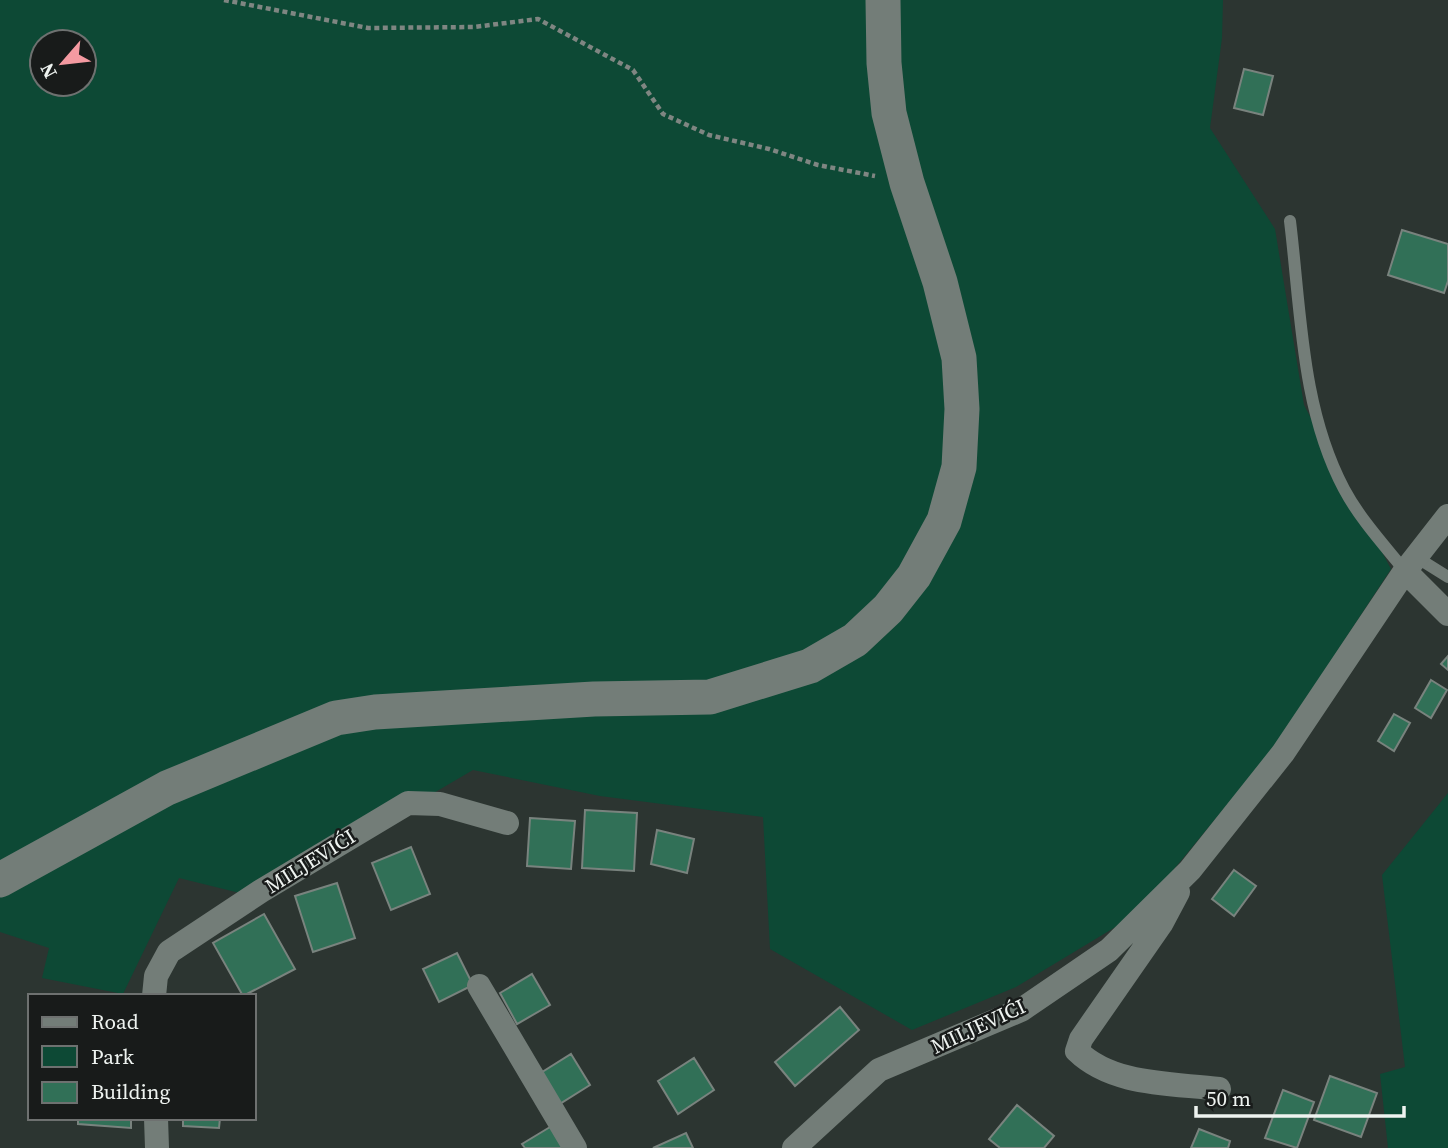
<svg xmlns="http://www.w3.org/2000/svg" width="1448" height="1148" viewBox="0 0 1448 1148" font-family="'Source Serif 4',serif">
<style>
.green{fill:#0d4935;fill-rule:evenodd}
.building{fill:#317057;stroke:#79837e;stroke-width:2}
.lines{fill:none;stroke-linecap:round;stroke-linejoin:round}
.path{stroke:#7f8682;stroke-width:4.5;stroke-dasharray:5 3.5;stroke-linecap:butt}
.service{stroke:#737d78;stroke-width:12}
.minor{stroke:#737d78;stroke-width:24}
.secondary{stroke:#737d78;stroke-width:35}
.labels{text-anchor:middle;dominant-baseline:central;stroke-width:5;stroke-linejoin:round;paint-order:stroke}
.street-label{font-size:21px;fill:#eef3f0;stroke:#181b1a}
</style>
<rect width="100%" height="100%" fill="#2c3531"/>
<path class="green" d="M0,0H1223L1222,38L1210,128L1275,229L1304,405L1391,569L1273,749L1137,914L1016,987L912,1030L770,949L763,817L600,796L473,770L256,897L179,878L123,994L42,978L49,948L0,932ZM42,42H84V84H42Z
M1448,793V1148H1388L1380,1074L1405,1067L1382,875Z"/>
<path class="building" d="M1244,69L1273,76L1263,115L1234,108Z
M1402,230L1448,244V281L1444,293L1388,275Z
M1448,656V670L1441,664Z
M1431,680L1447,690L1431,718L1415,708Z
M1394,714L1410,723L1394,751L1378,741Z
M585,810L637,813L634,871L582,868Z
M530,818L575,821L571,869L527,866Z
M657,830L694,839L687,873L651,864Z
M411,847L430,894L391,910L372,863Z
M1234,870L1256,886L1234,916L1212,899Z
M337,883L355,938L313,952L295,896Z
M264,914L295,969L243,996L213,943Z
M457,953L473,985L439,1002L423,969Z
M532,974L550,1005L517,1024L500,993Z
M840,1007L859,1030L795,1086L775,1062Z
M571,1054L590,1085L558,1105L539,1074Z
M694,1058L714,1090L678,1114L658,1081Z
M1330,1076L1377,1093L1361,1137L1314,1120Z
M1283,1090L1314,1102L1297,1148L1265,1138Z
M1017,1105L1054,1136L1044,1148H1000L989,1139Z
M78,1118H131V1128L78,1124Z
M183,1118H220L219,1128L183,1126Z
M555,1124L570,1148H525L522,1144Z
M1199,1129L1230,1141L1228,1148H1191Z
M686,1133L693,1148H653Z"/>
<g class="lines">
<path class="path" d="M224,0L368,28L474,27L538,19L633,70L663,114L709,135L769,149L818,165L875,176"/>
<path class="service" d="M1290,221C1301,311 1301,408 1344,489C1360,519 1384,545 1405,571
M1416,557L1448,577"/>
<path class="minor" d="M1405,571L1448,614
M1178,892L1161,924L1081,1039L1077,1051C1113,1086 1172,1083 1219,1089
M479,986L575,1148
M154,996L156,976L169,952L261,891L408,803L440,804L507,823
M156,1118L157,1148
M794,1148L879,1070L1021,1010L1109,950L1190,870L1283,753L1405,571L1448,516"/>
<path class="secondary" d="M0,880L167,788L336,718L375,712L594,699L710,697L810,666L855,640L888,609L914,576L944,521L959,467L962,409L959,358L940,282L907,183L889,113L884,63L883,0"/>
</g>
<g class="labels">
<g class="street-label">
<text transform="translate(310 861) rotate(-32)">MILJEVIĆI</text>
<text transform="translate(978 1026) rotate(-25)">MILJEVIĆI</text>
</g>
</g>
<rect x="28" y="994" width="228" height="126" fill="#181b1a" stroke="#6e7170" stroke-width="2"/>
<rect x="42" y="1017" width="35" height="10" fill="#737d78" stroke="#6e7170" stroke-width="2"/>
<text x="91" y="1029" font-size="21" fill="#eef3f0">Road</text>
<rect x="42" y="1046" width="35" height="21" fill="#0d4935" stroke="#6e7170" stroke-width="2"/>
<text x="91" y="1064" font-size="21" fill="#eef3f0">Park</text>
<rect x="42" y="1082" width="35" height="21" fill="#317057" stroke="#6e7170" stroke-width="2"/>
<text x="91" y="1099" font-size="21" fill="#eef3f0">Building</text>
<g transform="translate(63 63) rotate(242)"><circle r="33" fill="#181b1a" stroke="#6e7170" stroke-width="2"/>
<path d="M0-5L12 26L0 18L-12 26Z" fill="#f49aa1"/>
<text y="-10" font-size="19" font-weight="bold" text-anchor="middle" fill="#eef3f0">N</text>
</g>
<path d="M1196 1106v10h208v-10" fill="none" stroke="#eef3f0" stroke-width="3.5"/>
<text x="1206" y="1106" font-size="21" fill="#eef3f0" stroke="#181b1a" stroke-width="5" paint-order="stroke">50 m</text>
</svg>
